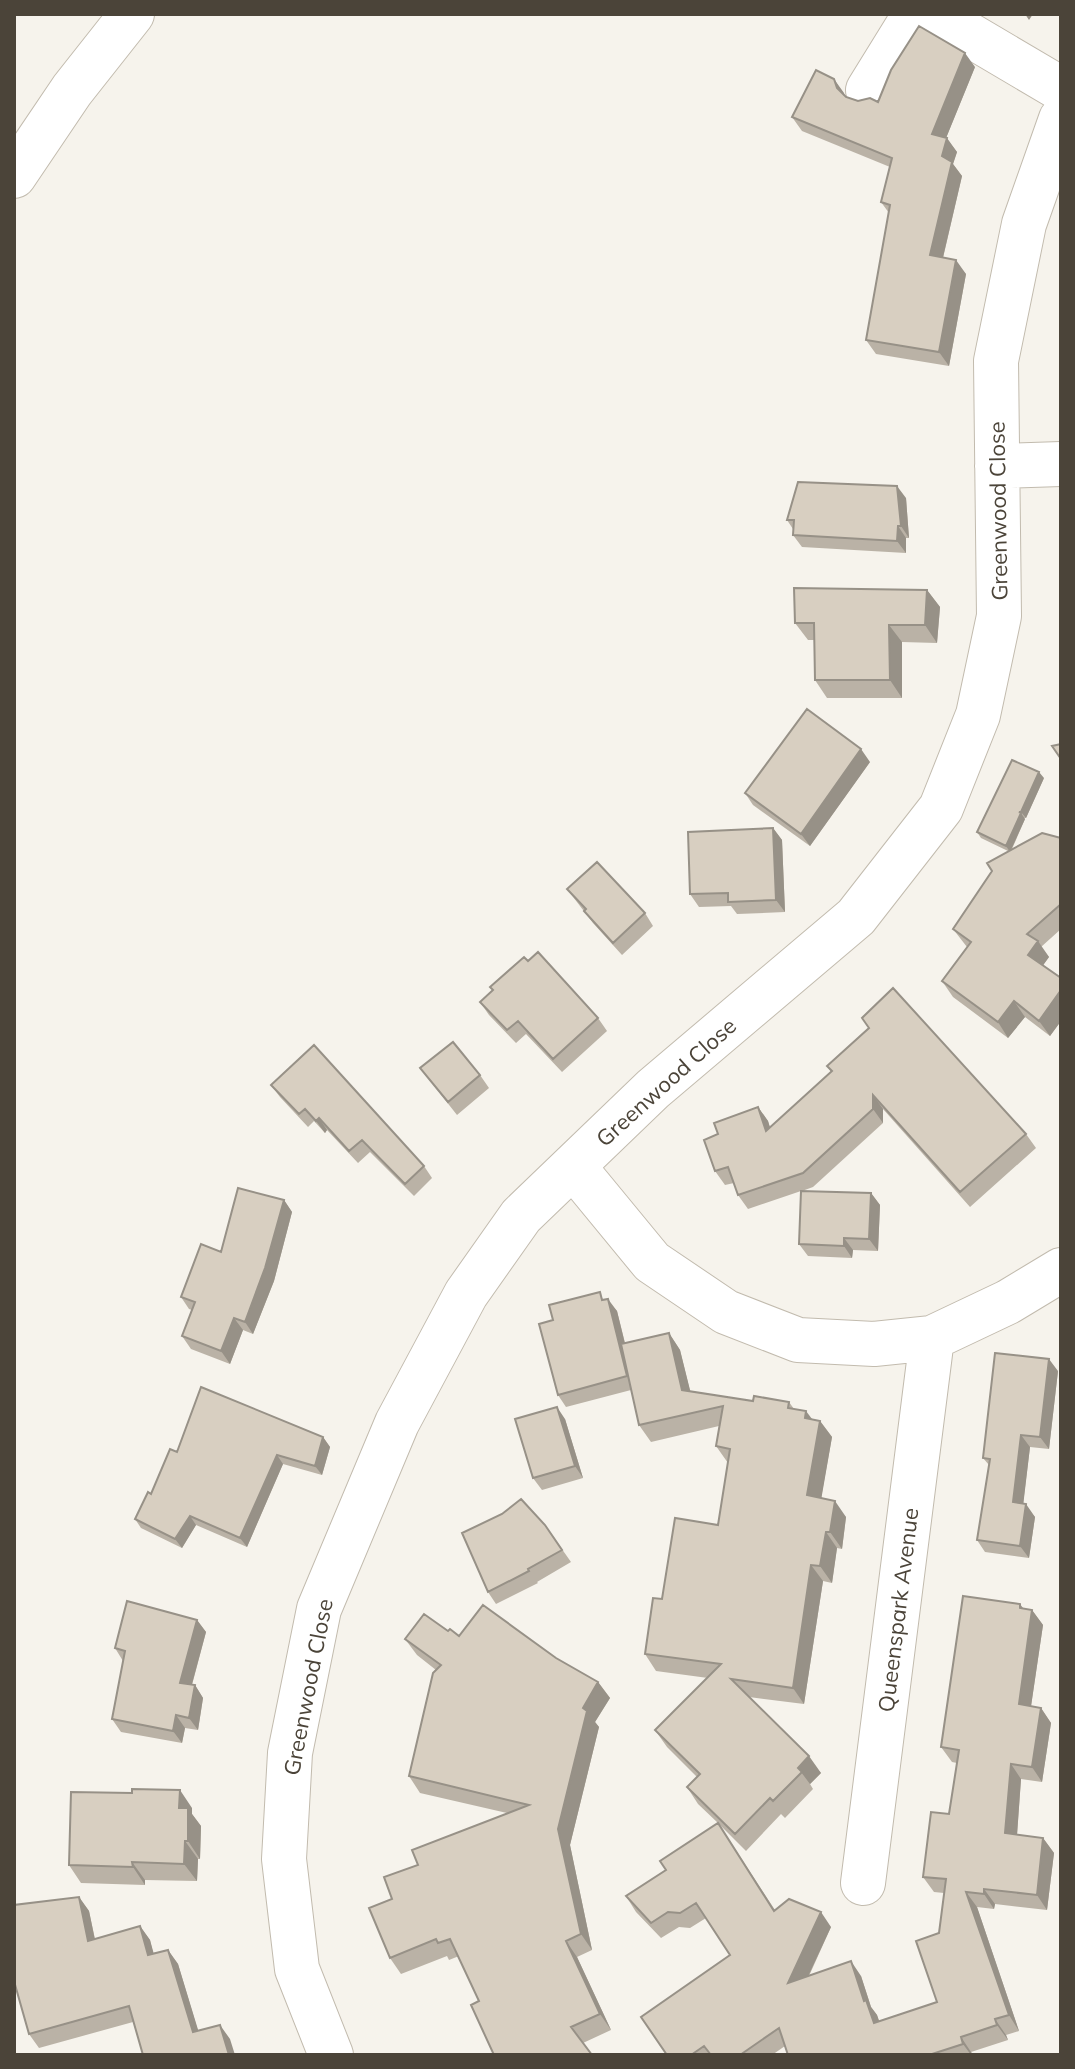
<svg xmlns="http://www.w3.org/2000/svg" width="1075" height="2069" viewBox="0 0 1075 2069" font-family="Mulish,sans-serif">
<style>
.lines{fill:none;stroke-linecap:round;stroke-linejoin:round}
.minor-casing{stroke:#c2bbae;stroke-width:46}
.minor{stroke:#fff;stroke-width:44}
.wall{fill:#bab2a6}
.shaded-wall{fill:#979187}
.building{fill:#d8cfc1;stroke:#979187;stroke-width:2}
.labels{text-anchor:middle;dominant-baseline:central;stroke-width:7;stroke-linejoin:round;paint-order:stroke}
.street-label{font-size:22px;fill:#4b4439;stroke:#fff}
</style>
<rect width="100%" height="100%" fill="#f6f3ec"/>
<g class="lines">
<defs>
<path id="minor" d="M934,14L1061,89
M868,90L915,14
M14,176L72,90L132,14
M997,466L1061,464
M573,1166L652,1262L726,1312L798,1340L874,1344L932,1338L1008,1302L1061,1270
M863,1883L932,1338
M331,2055L297,1969L284,1859L290,1753L319,1609L397,1423L466,1294L521,1216L653,1089L856,917L941,808L978,715L999,616L996,361L1024,224L1061,119"/>
</defs>
<use href="#minor" class="minor-casing"/>
<use href="#minor" class="minor"/>
</g>
<path class="wall" d="M975,67L946,138L957,152L953,164L962,176L943,258L966,274L949,366L876,354L866,340L889,213L881,202L890,167L802,131L792,117L834,79L845,97L858,101L878,102Z
M906,498L909,538H906V553L802,547L793,535V529L787,520Z
M927,590L940,607L937,643L902,642V698H827L815,680L814,640H808L795,623Z
M870,762L810,846L753,805L745,793Z
M1044,778L1026,818H1024L1025,819L1012,849L1061,838V929L1041,947L1049,957L1043,965L1061,978V1021L1050,1036L1025,1017L1008,1038L953,997L942,981L967,947L953,929L1008,851L981,838L977,832Z
M773,828L782,840L785,912L737,914L731,906L699,907L690,894Z
M567,889L645,913L653,926L622,955L593,923Z
M528,961L598,1018L607,1031L562,1072L526,1034L516,1043L489,1015L480,1002Z
M827,1066L1026,1134L1036,1148L970,1207L883,1109V1123L813,1187L802,1191L871,1193L880,1205L878,1251L853,1250L852,1258L808,1256L799,1244L801,1191L748,1209L738,1195L734,1183L725,1185L715,1171L718,1134L758,1107L768,1121L770,1128L831,1072Z
M420,1068L480,1075L489,1088L457,1115Z
M271,1085L424,1166L432,1178L414,1196L370,1152L358,1163L327,1130L325,1133L314,1121L308,1127L280,1097Z
M284,1200L292,1212L274,1281L253,1334L243,1330L230,1364L191,1349L182,1336L192,1310L189,1309L181,1297L221,1252Z
M605,1299L617,1311L625,1343L669,1333L680,1350L690,1391L753,1401L789,1402L794,1409L812,1420L820,1421L832,1437L821,1498L846,1517L842,1549L837,1548L832,1583L823,1581L804,1704L749,1697L821,1773L810,1784L813,1789L785,1818L781,1814L746,1851L718,1823L775,1910L831,1927L809,1976H861L871,2007L877,2015L879,2021L937,2002L939,1933L944,1893L934,1892L923,1877L949,1814L957,1763L952,1762L941,1747L1024,1609L1032,1610L1043,1625L1031,1706L1041,1708L1051,1723L1042,1782L1021,1779L1017,1835L1043,1838L1054,1853L1047,1910L995,1904L994,1909L977,1907L1019,2031L1006,2035L1008,2040L971,2052L973,2055H788L785,2046L772,2055H667L730,1955L706,1918L690,1928L679,1927L661,1938L636,1912L626,1896L666,1870L718,1823L698,1804L687,1787L697,1777L667,1747L655,1730L708,1678L656,1671L645,1654L662,1599L718,1525L728,1463L716,1446L719,1426L651,1442L639,1425L631,1390L566,1407L558,1395L553,1320Z
M1058,1371L1049,1449L1030,1447L1023,1504L1035,1517L1029,1558L985,1552L977,1540L989,1465L983,1458Z
M565,1419L583,1478L542,1490L533,1478Z
M323,1437L330,1447L322,1475L283,1464L247,1547L196,1525L182,1548L141,1528L135,1519L177,1452Z
M545,1525L571,1562L537,1582L538,1583L496,1604L488,1592Z
M197,1620L206,1632L192,1685H195L203,1698L198,1730L185,1728L182,1743L121,1732L112,1719L123,1661L115,1648Z
M448,1631L459,1636L556,1658L598,1682L610,1698L595,1722L599,1727L570,1845L592,1950L577,1957L611,2030L583,2043L479,2001L459,1956L449,1960L447,1956L401,1974L390,1958L392,1899L418,1865L507,1813L420,1793L409,1776L436,1670L417,1655L405,1639Z
M192,1808V1814L201,1826L200,1859H198L197,1881L145,1880V1885L81,1883L69,1865Z
M79,1897L89,1911L95,1939L140,1926L150,1940L153,1953L168,1950L178,1964L198,2031L230,2039L133,2022L39,2048L29,2034Z"/>
<path class="shaded-wall" d="M1025,14H1033L1029,20Z
M965,53L975,67L942,148L932,134Z
M834,79L844,93L846,102L837,88Z
M947,138L957,152L953,164L962,176L940,270L930,255L942,156Z
M956,260L966,274L949,366L939,352Z
M897,486L906,498L909,538L901,526Z
M898,526L906,538V553L897,541Z
M927,590L940,607L937,643L925,625Z
M889,625L902,642V698L890,680Z
M861,749L870,762L810,846L801,834Z
M1039,772L1044,778L1026,818L1021,812Z
M1021,813L1025,819L1010,852L1006,846Z
M773,828L782,840L785,912L776,900Z
M1038,941L1049,957L1039,971L1028,955Z
M1061,990V1021L1050,1036L1039,1021Z
M1014,1001L1025,1017L1008,1038L998,1022Z
M873,1095L883,1109V1123L873,1109Z
M758,1107L768,1121L776,1146L766,1131Z
M319,1118L327,1130L325,1133L316,1121Z
M871,1193L880,1205L878,1251L869,1239Z
M284,1200L292,1212L274,1281L253,1334L245,1322Z
M844,1238L853,1250L852,1258L844,1246Z
M608,1299L617,1311L636,1389L627,1376Z
M234,1318L243,1330L230,1364L221,1351Z
M669,1333L680,1350L694,1406L682,1390Z
M1049,1359L1058,1371L1049,1449L1040,1437Z
M557,1407L565,1419L583,1478L575,1466Z
M806,1411L818,1427L805,1418Z
M820,1421L832,1437L819,1512L807,1495Z
M1021,1435L1030,1447L1022,1515L1013,1502Z
M323,1437L330,1447L322,1475L315,1466Z
M277,1455L283,1464L247,1547L240,1538Z
M835,1501L846,1517L842,1549L830,1532Z
M1026,1504L1035,1517L1029,1558L1020,1546Z
M190,1516L196,1525L182,1548L175,1539Z
M826,1532L837,1548L832,1583L820,1566Z
M811,1565L823,1581L804,1704L793,1688Z
M1020,1604L1031,1619L1032,1610L1043,1625L1029,1720L1019,1704Z
M197,1620L206,1632L189,1695L180,1683Z
M598,1682L610,1698L595,1722L599,1727L570,1845L592,1950L581,1934L558,1829L583,1708Z
M195,1685L203,1698L198,1730L189,1718Z
M1041,1708L1051,1723L1042,1782L1032,1767Z
M176,1715L185,1728L182,1743L173,1731Z
M809,1756L821,1773L810,1784L798,1768Z
M1011,1764L1021,1779L1016,1849L1005,1833Z
M180,1790L192,1808V1814L201,1826L200,1859L188,1841L179,1808Z
M1043,1838L1054,1853L1047,1910L1037,1895Z
M185,1841L198,1859L197,1881L184,1864Z
M132,1862L145,1880V1885L133,1867Z
M984,1889L995,1904L994,1909L984,1894Z
M966,1892L977,1907L1019,2031L1009,2015Z
M79,1897L89,1911L98,1955L88,1941Z
M821,1912L831,1927L798,1998L788,1983Z
M140,1926L150,1940L158,1969L148,1955Z
M566,1941L577,1957L611,2030L600,2014Z
M168,1950L178,1964L203,2046L193,2032Z
M851,1961L861,1976L871,2007L877,2015L885,2038L874,2023L864,2001Z
M995,2019L1006,2035L1008,2040L997,2025Z
M220,2025L230,2039L235,2055H229Z
M961,2037L973,2055H971L963,2044Z"/>
<path class="building" d="M919,26L965,53L932,134L947,138L942,156L952,162L930,255L956,260L939,352L866,340L890,205L881,202L892,158L792,117L816,70L834,79L837,88L846,97L858,101L870,98L878,102L891,70Z
M798,482L897,486L901,526H898L897,541L793,535L794,520H787Z
M794,588L927,590L925,625H889L890,680H815L814,623H795Z
M807,709L861,749L801,834L745,793Z
M1061,744V759L1052,746Z
M1012,760L1039,772L1021,812H1019L1021,813L1006,846L977,832Z
M773,828L776,900L728,902V893L690,894L688,832Z
M1042,833L1061,838V904L1027,934L1038,941L1028,955L1061,978V990L1039,1021L1014,1001L998,1022L942,981L971,942L953,929L992,871L987,863Z
M597,862L645,913L613,943L584,911L586,909L567,889Z
M538,952L598,1018L553,1059L518,1021L507,1030L480,1002L493,990L490,987L524,957L528,961Z
M893,988L1026,1134L960,1192L873,1095V1109L803,1173L738,1195L728,1167L715,1171L704,1140L718,1134L714,1123L758,1107L766,1131L832,1071L827,1066L869,1028L862,1018Z
M453,1042L480,1075L448,1102L420,1068Z
M314,1045L424,1166L405,1184L362,1140L349,1151L319,1118L316,1121L305,1109L299,1114L271,1085Z
M238,1188L284,1200L265,1268L245,1322L234,1318L221,1351L182,1336L195,1302L181,1297L201,1244L221,1252Z
M801,1191L871,1193L869,1239L844,1238V1246L799,1244Z
M600,1292L602,1300L608,1299L627,1376L558,1395L539,1324L553,1320L549,1305Z
M669,1333L682,1390L753,1401L754,1396L789,1402L788,1408L806,1411L805,1418L820,1421L807,1495L835,1501L830,1532H826L820,1566L811,1565L793,1688L731,1679L809,1756L798,1768L802,1772L773,1801L770,1798L735,1834L687,1787L700,1774L655,1730L721,1664L645,1654L653,1598L662,1599L675,1518L718,1525L730,1449L716,1446L723,1406L639,1425L621,1344Z
M995,1353L1049,1359L1040,1437L1021,1435L1013,1502L1026,1504L1020,1546L977,1540L990,1459L983,1458Z
M201,1387L323,1437L315,1466L277,1455L240,1538L190,1516L175,1539L135,1519L148,1492L151,1494L170,1449L177,1452Z
M557,1407L575,1466L533,1478L515,1419Z
M521,1499L545,1525L562,1550L528,1569L529,1571L488,1592L462,1533L502,1514Z
M963,1596L1020,1604V1608L1032,1610L1019,1704L1041,1708L1032,1767L1011,1764L1005,1833L1043,1838L1037,1895L984,1889V1894L966,1892L1009,2015L995,2019L997,2025L961,2037L963,2044L929,2055H788L779,2028L740,2055H711L704,2046L691,2055H667L641,2017L730,1955L696,1903L680,1913L668,1912L651,1923L626,1896L666,1870L660,1861L718,1823L774,1911L789,1899L821,1912L788,1983L851,1961L864,2001L866,2000L874,2023L937,2002L916,1941L939,1933L946,1879L923,1877L931,1812L949,1814L959,1750L941,1747Z
M127,1601L197,1620L180,1683L195,1685L189,1718L176,1715L173,1731L112,1719L125,1651L115,1648Z
M483,1605L556,1658L598,1682L583,1708L587,1711L558,1829L581,1934L566,1941L600,2014L571,2027L592,2055H494L471,2005L479,2001L450,1939L438,1943L436,1939L390,1958L369,1908L392,1899L384,1877L418,1865L412,1850L529,1805L409,1776L433,1673L441,1665L405,1639L424,1614L448,1631L450,1629L459,1636Z
M132,1789L180,1790L179,1808H188V1841H185L184,1864L132,1862L133,1867L69,1865L71,1792L132,1793Z
M79,1897L88,1941L140,1926L148,1955L168,1950L193,2032L220,2025L229,2055H143L129,2006L29,2034L14,1981V1905Z"/>
<g class="labels">
<g class="street-label">
<text transform="translate(998 511) rotate(-91)">Greenwood Close</text>
<text transform="translate(666 1082) rotate(-42)">Greenwood Close</text>
<text transform="translate(898 1610) rotate(-83)">Queenspark Avenue</text>
<text transform="translate(308 1687) rotate(-79)">Greenwood Close</text>
</g>
</g>
<rect width="1075" height="2069" fill="none" stroke="#4b4439" stroke-width="32"/>
</svg>
